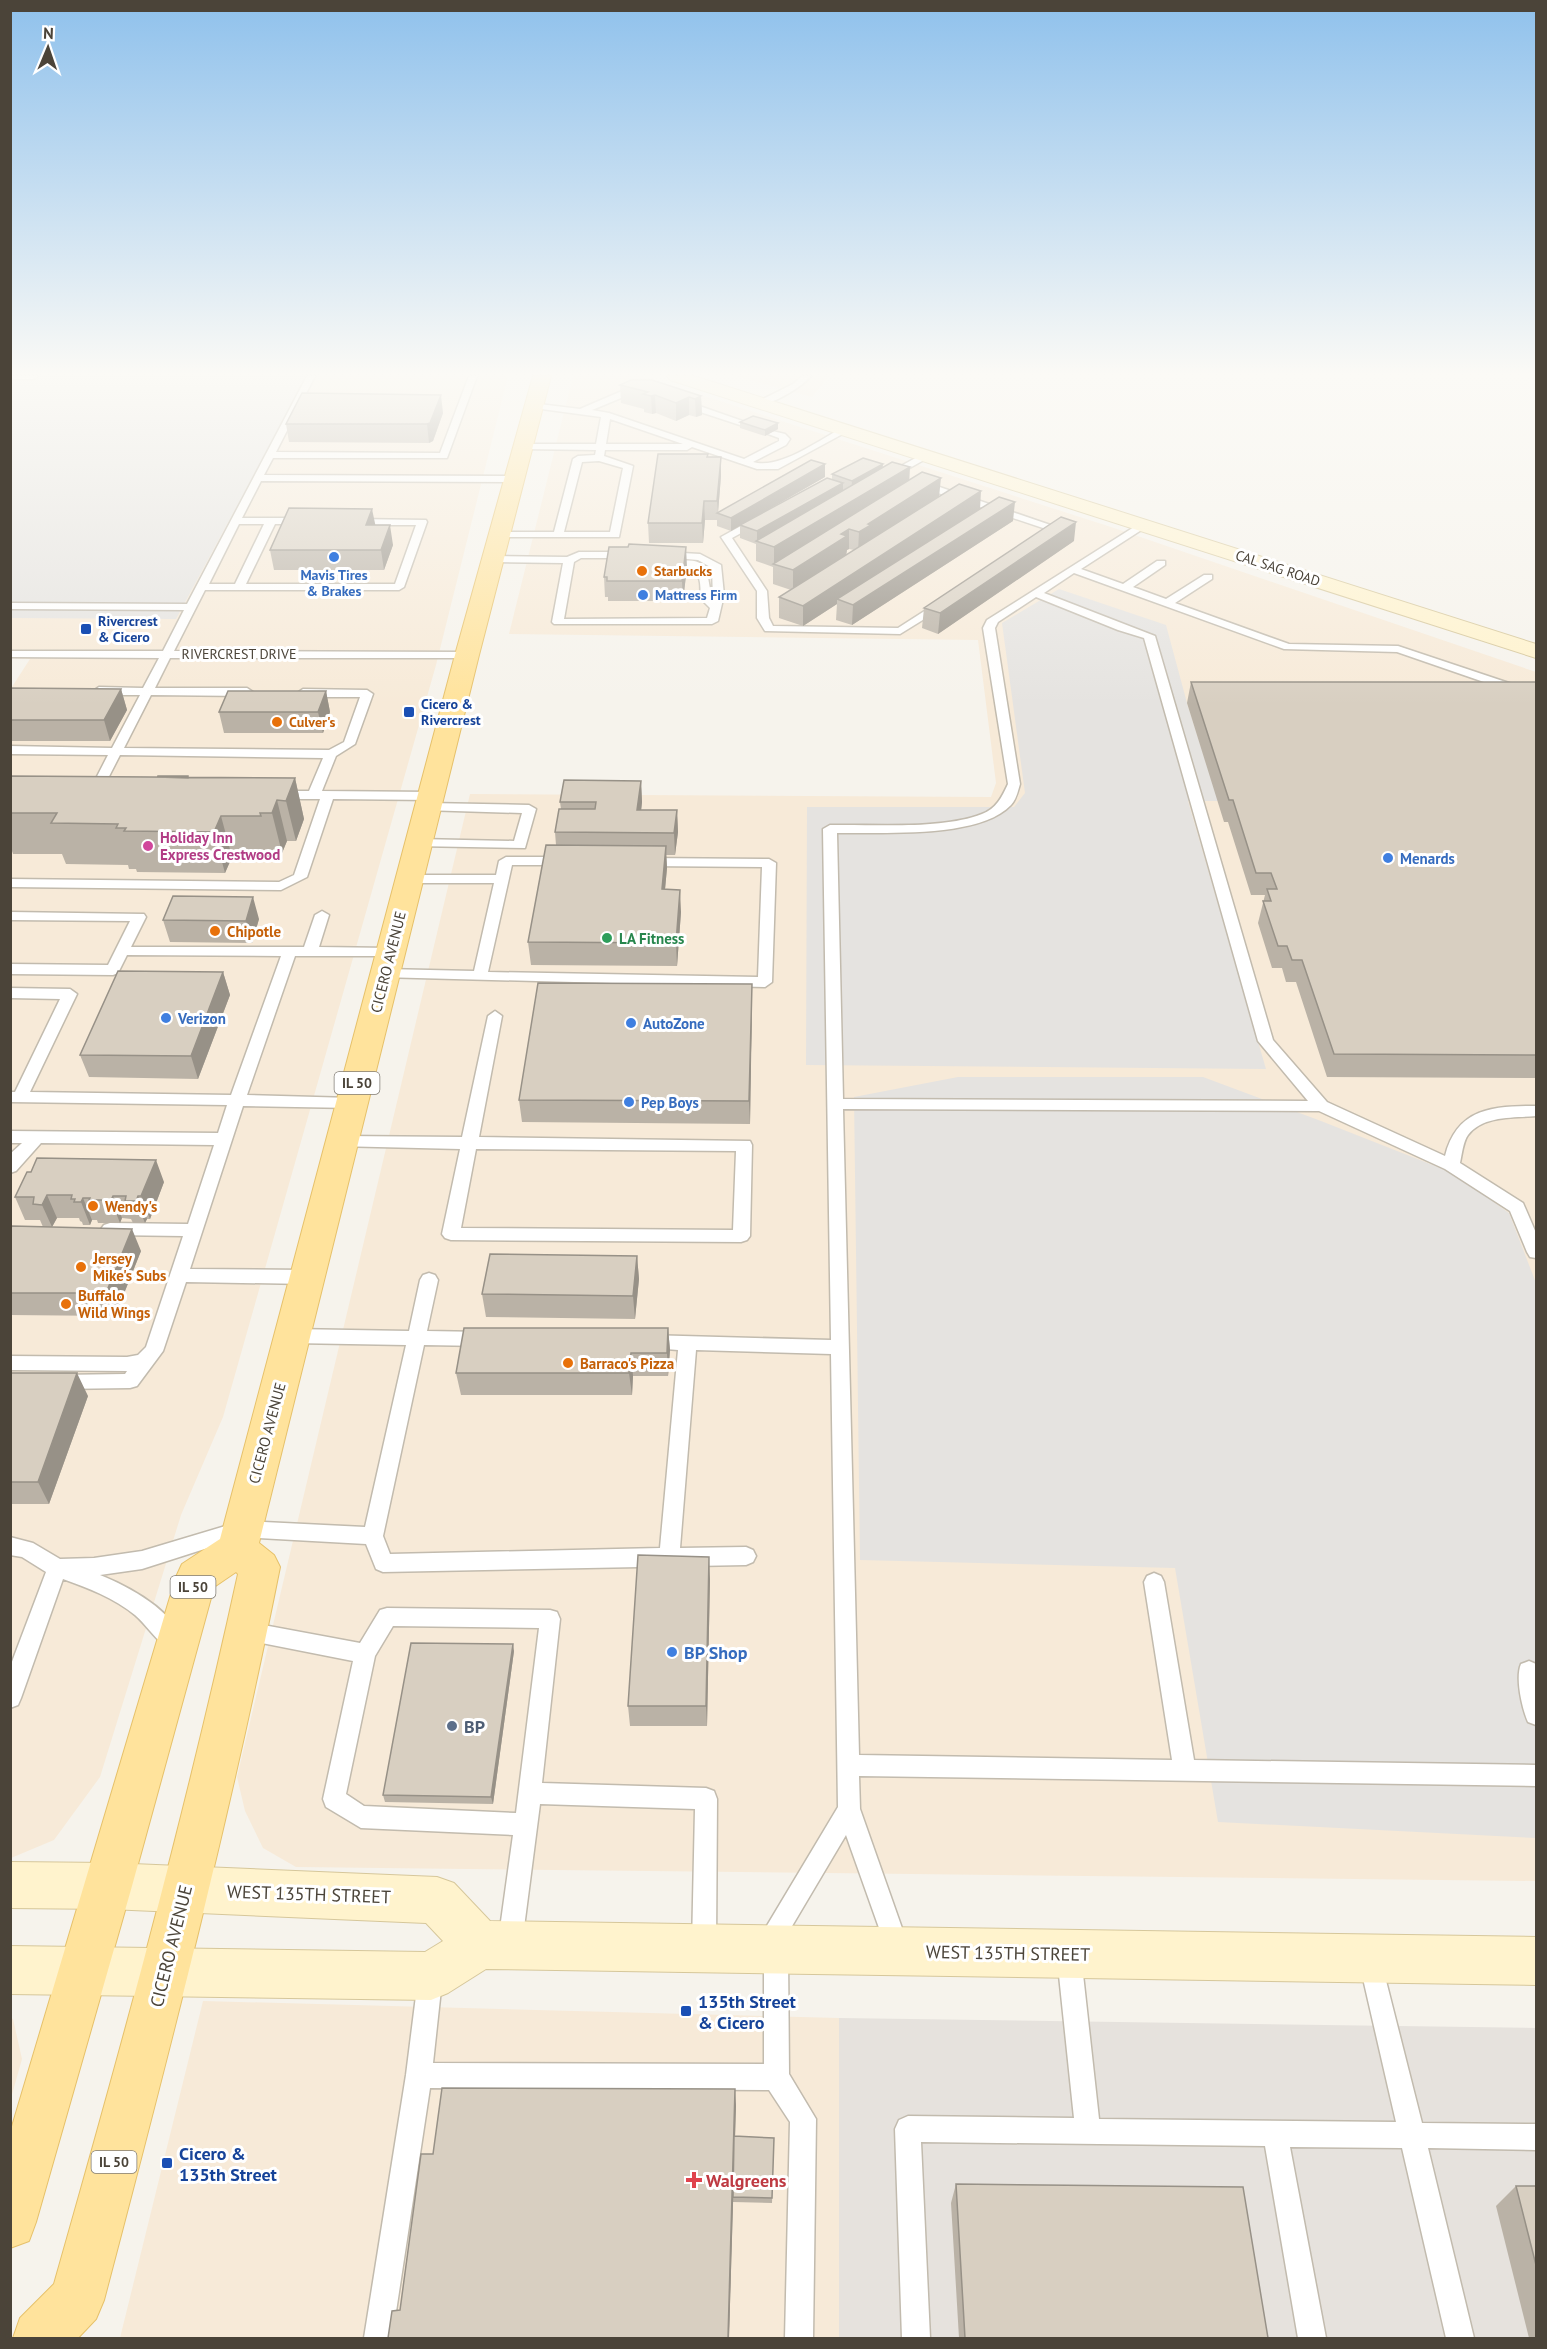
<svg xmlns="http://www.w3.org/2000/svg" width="1547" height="2349" viewBox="0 0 1547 2349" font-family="'PT Sans',sans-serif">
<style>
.commercial{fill:#f7ead8}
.industrial{fill:#e6e2dd}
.parking{fill:#e5e3e0}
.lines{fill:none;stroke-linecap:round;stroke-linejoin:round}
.lane-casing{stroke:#c2bbae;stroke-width:3}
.secondary-casing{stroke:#d6c79b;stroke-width:2}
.primary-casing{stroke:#e6c16a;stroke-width:2}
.lane{fill:#fff;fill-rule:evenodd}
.secondary{fill:#fff3cd;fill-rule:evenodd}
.primary{fill:#ffe39c;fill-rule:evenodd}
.wall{fill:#bab2a6;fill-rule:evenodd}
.shaded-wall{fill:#979187}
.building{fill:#d8cfc1;stroke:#979187;stroke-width:1.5}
.shop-dot{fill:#3f7fe0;stroke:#fff;stroke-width:2}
.food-dot{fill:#e8710a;stroke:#fff;stroke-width:2}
.transit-dot{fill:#1a4fb4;stroke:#fff;stroke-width:2}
.hotel-dot{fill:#d1479c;stroke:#fff;stroke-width:2}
.leisure-dot{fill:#2e9e5b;stroke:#fff;stroke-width:2}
.service-dot{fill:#5c6f8a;stroke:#fff;stroke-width:2}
.health-dot{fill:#e0444e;stroke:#fff;stroke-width:2}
.labels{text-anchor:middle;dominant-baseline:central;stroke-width:6;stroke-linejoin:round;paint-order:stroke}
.far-street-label{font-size:14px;fill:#4b4439;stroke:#fff}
.far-food-label{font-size:14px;font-weight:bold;fill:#c56008;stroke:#fff;text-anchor:start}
.far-shop-label{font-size:14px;font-weight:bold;fill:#366cbe;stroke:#fff}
.far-transit-label{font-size:14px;font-weight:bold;fill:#164399;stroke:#fff;text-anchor:start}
.shield{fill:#fff;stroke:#817c74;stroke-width:1.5}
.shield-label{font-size:14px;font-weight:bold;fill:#4b4439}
.hotel-label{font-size:15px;font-weight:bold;fill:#b23c85;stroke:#fff;text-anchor:start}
.shop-label{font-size:15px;font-weight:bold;fill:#366cbe;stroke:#fff;text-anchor:start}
.food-label{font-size:15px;font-weight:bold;fill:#c56008;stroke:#fff;text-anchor:start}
.leisure-label{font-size:15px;font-weight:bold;fill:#27864d;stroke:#fff;text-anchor:start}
.street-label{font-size:15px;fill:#4b4439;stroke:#fff}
.near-shop-label{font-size:18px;font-weight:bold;fill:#366cbe;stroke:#fff;text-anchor:start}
.near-service-label{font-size:18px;font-weight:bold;fill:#4e5e75;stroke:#fff;text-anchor:start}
.near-street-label{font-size:18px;fill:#4b4439;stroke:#fff}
.near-transit-label{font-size:18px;font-weight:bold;fill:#164399;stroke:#fff;text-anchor:start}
.near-health-label{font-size:18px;font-weight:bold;fill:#be3a42;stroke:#fff;text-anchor:start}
</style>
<rect width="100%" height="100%" fill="#f6f3ec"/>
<path class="commercial" d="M11,376H508L436,665L223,1417L181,1515L100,1777L54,1840L11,1858L10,690L30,659L11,658Z
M573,376H642L1114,528L1536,672V1881L296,1867L263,1848L245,1811L237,1777L470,794L991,797L996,783L978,640L509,634Z
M736,376H829L812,397Z
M203,2001L839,2018V2338H120Z
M11,2018L13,2019L22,2059L11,2098Z"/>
<path class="industrial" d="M839,2018L1536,2028V2338H839Z"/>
<path class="parking" d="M11,376H307L176,619L11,618Z
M1059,589L1166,625L1187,703L1218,801H1188L1266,1069L806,1065L807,807H1014L1025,793L1002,623Z
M958,1077H1203L1321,1121L1453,1173L1509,1213L1536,1283V1838L1218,1822L1175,1568L860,1560L854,1097Z"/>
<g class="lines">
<defs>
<path id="lane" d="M10,376H38L34,379H13Z
M307,376H315L276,452L440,453L469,376H477L447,458H273L264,475L514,476L519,479L514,482L261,481L242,518H304L309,521L304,524H275L246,584H395L416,525H354L349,522L354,519L426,520L427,522L404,587L399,590H205L174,651L467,652L473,655L467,658H170L155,688H247L253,692L247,696L151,695L124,748L329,750L344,742L360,697H303L297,693L303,689L367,690L373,694L355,744L336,756L322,791L431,792L437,796L431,800L333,799L307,877L281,890L10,887V879L279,882L294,875L320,799H276L270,795L276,791H309L323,758L120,755L100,794L94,798L88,794L108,755L10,754V746L112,748L140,695H99L93,691L99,687L143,688L159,658L10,657V651H163L184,610L10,609V603L187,604ZM239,524H264L235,584H209Z
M802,376H811C803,386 766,410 755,403L793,384Z
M629,388L642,387L647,390L633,393L592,410L609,413L744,459L779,441V438L768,434V430L785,434L790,439L786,445L753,462C779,470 819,440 842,428L850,430L778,469H757L692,447L687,450H605L604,456L633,466L619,537H496V533L500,532H554L573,459L578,456L595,455L596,450L520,449V445L523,444H596L601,417L534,408L531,407V403L580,409ZM610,419L683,444H606ZM599,461L623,468L610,532H564L582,462Z
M679,401H685L751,424L743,426L679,405Z
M923,454L931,456L899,474V478H893L886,474Z
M917,482H925L1065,530L1058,536H1050L1049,534L1052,531L917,486Z
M759,516L763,517V521L732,538L767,591L769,618L773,626L898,628L937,603L941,602L947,605L900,634L765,631L757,618V591L721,537Z
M1142,522L1147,525L1146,527L1081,569L1123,584L1157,561H1165V565L1133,587L1166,599L1204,575H1212V579L1175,603L1289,644L1398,646L1536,692V700L1397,652L1284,649L1074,573L1044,593L1155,636L1273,1040L1327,1102L1445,1156C1457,1108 1493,1106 1536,1106V1116C1515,1118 1483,1115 1468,1135C1463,1142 1462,1154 1460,1163L1523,1203L1536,1233V1258L1530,1257L1527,1252L1510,1211L1445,1169L1319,1111L843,1109L859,1755L1172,1760L1144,1582L1147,1576L1154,1573L1161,1576L1164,1582L1194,1760L1536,1765V1786L859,1776L860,1809L909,1948L905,1956L897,1960L889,1956L846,1835L782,1943L788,1952L789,2074L816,2119L813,2338H785L790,2122L769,2090L430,2088L392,2338H364L406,2075L418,1980L421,1971L430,1968L439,1971L442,1980L433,2063L764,2064V1954L760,1952L756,1944L838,1807L831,1354L696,1350L680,1548L746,1547L753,1550L756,1556L753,1562L746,1565L383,1572L376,1569L366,1544L242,1537L142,1569L100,1575C132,1588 171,1610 186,1643L183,1650L176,1652C160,1647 148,1626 135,1615C114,1598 88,1588 63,1579L21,1698L18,1705L10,1708V1667L46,1572L22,1557L10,1555V1537L33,1543L60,1559L94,1558L142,1551L242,1521L365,1527L406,1345L292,1343L286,1341L283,1336L286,1331L292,1329L409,1331L420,1280L423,1275L429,1273L435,1275L438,1280L427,1331L483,1332L489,1334L492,1339L489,1344L483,1346L424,1345L383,1536L390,1554L660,1548L678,1350L641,1347L638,1342L641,1337L647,1335L831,1340L823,829L830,825C874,824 941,830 982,814C996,809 1002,797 1008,784L983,628L987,620ZM1036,597L1118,630L1144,638L1258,1041L1308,1101L843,1099L837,833C882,832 979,839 1011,805C1016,800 1018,791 1020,784L995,628L998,622Z
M579,552H630L635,555L630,558H581L574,562L564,619L707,618L710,608L700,598C702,574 698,575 682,563L683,561C713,557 706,583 713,599L712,568L698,560L661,557V553L665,552L700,554L721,565L724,595L718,621L712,624H554L552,622L563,563L493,562L488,559L493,556L567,557Z
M428,803L529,805L536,809L525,848L414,846L412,843L419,839L514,841L522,813L423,810L422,807Z
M506,857H563L570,861L563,865H512L488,972L758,977L762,867L646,866L639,862L646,858L769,859L776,863L772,982L765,987L380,977L378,974L385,969L474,971L494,883H410L403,879L410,875H496L499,861Z
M322,911L329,915L319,947L391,948L398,952L391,956H295L247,1095L352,1098L358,1099L360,1103L358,1107L352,1108L243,1106L190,1269L307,1270L313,1272L316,1277L313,1282L307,1284L186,1282L163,1351L137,1386L130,1388L59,1389L52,1387L50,1382L52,1377L59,1375L125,1374L127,1371L10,1370V1356L127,1357L138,1355L146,1347L183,1236L110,1235L104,1233L101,1229L104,1225L110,1223L188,1224L214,1145L41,1143L16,1171L10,1173V1154L22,1143H10V1131L218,1133L227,1105L10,1102V1092H15L60,999L10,998V988L70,989L77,994L30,1092L231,1095L281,956L127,955L118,973L113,975L10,974V964L108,965L130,921L10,920V912L144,914L146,917L131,947H304L315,915Z
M495,1011L502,1016L479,1137L750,1141L752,1145L750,1236L747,1240L741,1242L451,1240L445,1238L442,1234L460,1149L336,1146L334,1142L336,1138L342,1136L462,1137L488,1016ZM476,1149L736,1151L733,1230L461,1228Z
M387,1608L550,1610L557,1612L560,1619L542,1783L706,1788L714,1791L717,1799L716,1946L712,1954L704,1958L696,1954L692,1946L695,1809L540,1804L522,1943L518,1951L510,1955L502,1951L498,1943L513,1835L361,1828L326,1807L323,1799L353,1661L247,1640L240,1638L237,1631L240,1624L247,1622L360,1643L380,1610ZM393,1626L539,1628L516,1813L364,1806L346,1794L375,1656Z
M1529,1661L1536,1664V1725L1528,1722C1522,1708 1515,1678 1521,1664Z
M1069,1944L1077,1948L1081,1956L1099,2119L1396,2122L1359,1961L1363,1953L1371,1949L1379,1953L1422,2123L1536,2124V2150L1428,2148L1474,2338H1446L1402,2148L1290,2147L1326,2338H1298L1265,2146L921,2142L930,2338H902L895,2129L899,2120L908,2116L1074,2118L1057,1956L1061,1948Z"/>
<path id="secondary" d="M667,376H694L1536,644V658L670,380Z
M10,1862L109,1863L437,1877L454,1883L490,1921L1536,1937V1985L486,1969L448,1993L431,2000L10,1994V1946L425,1952L443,1941L426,1923L109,1909L10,1908Z"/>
<path id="primary" d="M533,376H551L479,655L259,1543L274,1555L280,1567C231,1814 168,2057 104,2300L96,2319L78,2338H13L20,2318L54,2284C121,2049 186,1813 238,1574L236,1572L214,1587L132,1886L36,2222L29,2241L10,2248V2133L176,1577L182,1564L220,1539L455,655Z"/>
</defs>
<use href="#lane" class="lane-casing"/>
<use href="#secondary" class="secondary-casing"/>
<use href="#primary" class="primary-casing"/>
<use href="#lane" class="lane"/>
<use href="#secondary" class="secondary"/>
<use href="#primary" class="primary"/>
</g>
<path class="wall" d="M620,385L701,396L702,415L696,417L689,415L676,421L656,413L652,414L644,412V409L621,403Z
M443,413L433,441L429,443L289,442L286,424Z
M740,422L778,429L765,436L740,428Z
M708,457H721V476L718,512L825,477L765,511L832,479V474L882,468L909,480L939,496L1013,521L852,625L836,620L837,604L803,626L779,618V597L791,590L773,584V567L756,561V544L740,538V526L731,531L717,526V520H705L703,543H649L648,523ZM849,549L854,550L846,555L847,550Z
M375,525L393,545L384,570H274L270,550Z
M1074,541L938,634L922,628L924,608Z
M687,567L683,601H608V597H605L604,577Z
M1191,682H1536V1078L1327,1077L1296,982H1286L1282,968H1272L1258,923L1265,895H1251L1228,822H1224L1187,703Z
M10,688L121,689L127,710L110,741H10Z
M326,691L330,712L323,733H224L219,712Z
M10,776L295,778L304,819L296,841H287L282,853H270L271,857H232L225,873L137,872L136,869H129L128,865L66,864L62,854H13L12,851H10Z
M641,781L642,802L641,810H677L678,832L675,855H666L667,868L665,889L681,912L677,966L531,965L528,942L556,845L555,832L561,809L560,802Z
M259,919L252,943L170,942L163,920Z
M223,972L230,995L198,1079L89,1077L80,1055Z
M752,984L750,1124L522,1122L519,1100Z
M164,1182L150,1219H147L145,1223H133L131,1219L122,1218L120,1223H98L97,1220H92L90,1225H83L82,1222L80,1221L79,1218H57L52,1227H43L40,1220H25L15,1197Z
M10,1229L141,1251L115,1316L10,1315Z
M637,1256L639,1279L635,1319L486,1317L482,1294Z
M668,1328L670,1350L668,1376H633L632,1395H461L456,1373Z
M10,1373L88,1396L49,1504H10Z
M710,1579L707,1726H630L628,1706Z
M514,1651L493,1804L385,1802L383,1795Z
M736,2105L735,2136L774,2138L772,2203L733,2202L729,2338H388L400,2310L433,2154Z
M956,2184L1268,2338H959L951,2203Z
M1516,2186H1536V2338H1529L1496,2206Z"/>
<path class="shaded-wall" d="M441,395L443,413L433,441L429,443L427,424Z
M655,395L656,413L652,414L651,396Z
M701,396L702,415L696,417L695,399Z
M689,397V415L676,421V403Z
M778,423V429L765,436V430Z
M721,457V476L718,513L717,501Z
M825,464V477L731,531V518Z
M883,464L882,477L851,494L852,481Z
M910,467L909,486L774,564V547Z
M941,478L939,497L858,552L859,532L868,524Z
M843,483V496L757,541V531Z
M981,491L980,510L837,599V604L803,626V606Z
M704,501L705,520L703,543L702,523Z
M1015,502L1013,521L852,625L853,605Z
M372,509L376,528L366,525Z
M1076,522L1074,541L938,634L940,613Z
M390,525L393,545L384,570L381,550Z
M849,529V549L847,550L846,556L793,590V570L841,534Z
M686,547L687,567L683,601L682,581Z
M121,689L127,710L110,741L104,720Z
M326,691L330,712L323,733L318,712Z
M295,778L304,819L296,841L286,801Z
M641,781L642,802L639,831L637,810Z
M277,800L287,841L282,853L272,813Z
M677,810L678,832L675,855L674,833Z
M221,816L232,857L225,873L214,832Z
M666,846L667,868L663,911L662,889Z
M680,890L681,912L677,966L676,943Z
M253,897L259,919L252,943L246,921Z
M223,972L230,995L198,1079L191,1056Z
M752,984V1007L750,1124L749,1101Z
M156,1160L164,1182L150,1219L141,1196Z
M47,1195L57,1218L52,1227L42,1205Z
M113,1196L122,1218L120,1223L111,1200Z
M138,1196L147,1219L145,1223L136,1201Z
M83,1198L92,1220L90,1225L81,1202Z
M132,1229L141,1251L115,1316L106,1293Z
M637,1256L639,1279L635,1319L633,1296Z
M668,1328L670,1350L668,1376L667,1353Z
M631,1353L633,1376L632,1395L629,1373Z
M77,1373L88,1396L49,1504L38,1482Z
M709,1557L710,1579L707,1726L706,1706Z
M513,1644L514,1651L493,1804L491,1797Z
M735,2089L736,2105L729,2338H728Z"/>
<path class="building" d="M631,380H652L701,396L695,399L689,397L676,403L655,395L651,396L643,394L648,392L620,385Z
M302,393L441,395L430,423L427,424H286Z
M753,416L778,423L765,430L740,422Z
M658,454H708L707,457H721L717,501H704L702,523H648Z
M863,458L883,464L852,481L832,474Z
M811,460L825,464L731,518L717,513Z
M892,462L910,467L774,547L756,541Z
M922,472L941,478L868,524L871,525L859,532L849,529L841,534L847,536L793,570L773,564Z
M827,478L843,483L757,531L740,525Z
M959,484L981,491L803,606L779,597Z
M999,497L1015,502L853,605L837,599Z
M289,508L372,509L366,525H390L381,550H270Z
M1061,517L1076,522L940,613L924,608Z
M629,544L686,547L682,581H607V577H604L609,547H628Z
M1191,682H1536V1055L1334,1054L1302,960H1292L1287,946H1278L1263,901H1271L1267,889H1277L1271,873H1256L1233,800H1229Z
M10,688L121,689L104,720H10Z
M228,691H326L318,712H219Z
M10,776L295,778L286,801L277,800L272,813H260L261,816H221L214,832L124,831L126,828H116L118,824L51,823L57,813H10Z
M158,776H188V778L158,777Z
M564,780L641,781L637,810H677L674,833L555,832L559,809H595L596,802H560Z
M546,845L666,846L662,889L680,890L676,943L528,942Z
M173,896L253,897L246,921L163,920Z
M118,971L223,972L191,1056L80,1055Z
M538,983L752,984L749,1101L519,1100Z
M37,1158L156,1160L141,1196H138L136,1201H125L126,1196H113L111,1200H89L90,1198H83L81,1202H74L75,1199H71L72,1195H47L42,1205L33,1204L34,1197H15L27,1172H31Z
M12,1226L132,1229L106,1293H10V1229Z
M490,1254L637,1256L633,1296L482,1294Z
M464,1328H668L667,1353H631L629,1373H456Z
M10,1373H77L38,1482H10Z
M638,1555L709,1557L706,1706H628Z
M411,1643L513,1644L491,1797L383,1795Z
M442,2088L735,2089L728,2338H388L392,2311L400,2310L421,2154H433Z
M734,2136L774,2138L772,2198L733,2197Z
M956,2184L1243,2187L1268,2338H965Z
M1516,2186H1536V2265Z"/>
<linearGradient id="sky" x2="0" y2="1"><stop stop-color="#8fc1ec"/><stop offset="0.53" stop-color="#fbfaf6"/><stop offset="1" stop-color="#fbfaf6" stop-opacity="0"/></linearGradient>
<rect width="1547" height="705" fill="url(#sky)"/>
<g class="shop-dot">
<circle cx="334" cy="557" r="6"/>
<circle cx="643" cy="595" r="6"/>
<circle cx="1388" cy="858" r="6"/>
<circle cx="166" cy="1018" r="6"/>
<circle cx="631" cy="1023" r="6"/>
<circle cx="629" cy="1102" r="6"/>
<circle cx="672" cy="1652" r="6"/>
</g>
<g class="food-dot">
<circle cx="642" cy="571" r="6"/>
<circle cx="277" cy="722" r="6"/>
<circle cx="215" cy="931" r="6"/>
<circle cx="93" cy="1206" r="6"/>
<circle cx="81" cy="1267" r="6"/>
<circle cx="66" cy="1304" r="6"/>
<circle cx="568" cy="1363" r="6"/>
</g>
<g class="transit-dot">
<rect x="80" y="623" width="12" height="12" rx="3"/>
<rect x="403" y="706" width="12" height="12" rx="3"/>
<rect x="680" y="2005" width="12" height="12" rx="3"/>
<rect x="161" y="2157" width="12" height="12" rx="3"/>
</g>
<circle class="hotel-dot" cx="148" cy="846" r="6"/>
<circle class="leisure-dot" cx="607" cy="938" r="6"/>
<circle class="service-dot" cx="452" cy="1726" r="6"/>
<path class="health-dot" d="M691 2171h6v6h6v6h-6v6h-6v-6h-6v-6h6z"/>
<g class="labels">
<g class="far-street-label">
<text transform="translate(1278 568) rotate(18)">CAL SAG ROAD</text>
<text x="239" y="654">RIVERCREST DRIVE</text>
</g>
<g class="far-food-label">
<text x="654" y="571">Starbucks</text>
<text x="289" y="722">Culver's</text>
</g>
<g class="far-shop-label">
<text x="334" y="575">Mavis Tires<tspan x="334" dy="16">&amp; Brakes</tspan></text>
<text x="655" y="595" text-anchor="start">Mattress Firm</text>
</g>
<g class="far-transit-label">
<text x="98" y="621">Rivercrest<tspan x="98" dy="16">&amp; Cicero</tspan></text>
<text x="421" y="704">Cicero &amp;<tspan x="421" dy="16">Rivercrest</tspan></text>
</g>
<g class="shield">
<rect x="334.5" y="1072" width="45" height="22" rx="4.5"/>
<rect x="170.5" y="1576" width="45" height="22" rx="4.5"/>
<rect x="91.5" y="2151" width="45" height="22" rx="4.5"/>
</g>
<g class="shield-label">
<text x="357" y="1083">IL 50</text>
<text x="193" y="1587">IL 50</text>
<text x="114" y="2162">IL 50</text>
</g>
<g class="hotel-label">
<text x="160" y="837">Holiday Inn<tspan x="160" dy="17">Express Crestwood</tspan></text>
</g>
<g class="shop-label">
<text x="1400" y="858">Menards</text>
<text x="178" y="1018">Verizon</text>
<text x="643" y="1023">AutoZone</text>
<text x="641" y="1102">Pep Boys</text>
</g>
<g class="food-label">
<text x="227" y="931">Chipotle</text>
<text x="105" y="1206">Wendy's</text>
<text x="93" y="1258">Jersey<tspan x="93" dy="17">Mike's Subs</tspan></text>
<text x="78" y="1295">Buffalo<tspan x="78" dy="17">Wild Wings</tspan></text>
<text x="580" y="1363">Barraco's Pizza</text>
</g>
<g class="leisure-label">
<text x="619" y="938">LA Fitness</text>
</g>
<g class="street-label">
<text transform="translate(388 962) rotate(-76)">CICERO AVENUE</text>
<text transform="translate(267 1433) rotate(-75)">CICERO AVENUE</text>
</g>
<g class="near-shop-label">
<text x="684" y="1652">BP Shop</text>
</g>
<g class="near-service-label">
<text x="464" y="1726">BP</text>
</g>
<g class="near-street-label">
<text transform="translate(309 1894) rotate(2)">WEST 135TH STREET</text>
<text transform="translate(171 1946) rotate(-76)">CICERO AVENUE</text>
<text transform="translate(1008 1953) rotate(1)">WEST 135TH STREET</text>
</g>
<g class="near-transit-label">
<text x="698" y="2001">135th Street<tspan x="698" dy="21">&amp; Cicero</tspan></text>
<text x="179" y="2153">Cicero &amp;<tspan x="179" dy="21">135th Street</tspan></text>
</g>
<g class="near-health-label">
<text x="706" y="2180">Walgreens</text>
</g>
</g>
<rect width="1547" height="2349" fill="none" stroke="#4b4439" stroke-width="24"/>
<g transform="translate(48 48) rotate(2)" stroke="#ffffff" stroke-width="4.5" paint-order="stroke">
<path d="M0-4.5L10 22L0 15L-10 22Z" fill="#4b4439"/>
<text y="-9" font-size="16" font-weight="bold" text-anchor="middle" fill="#4b4439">N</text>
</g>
</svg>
